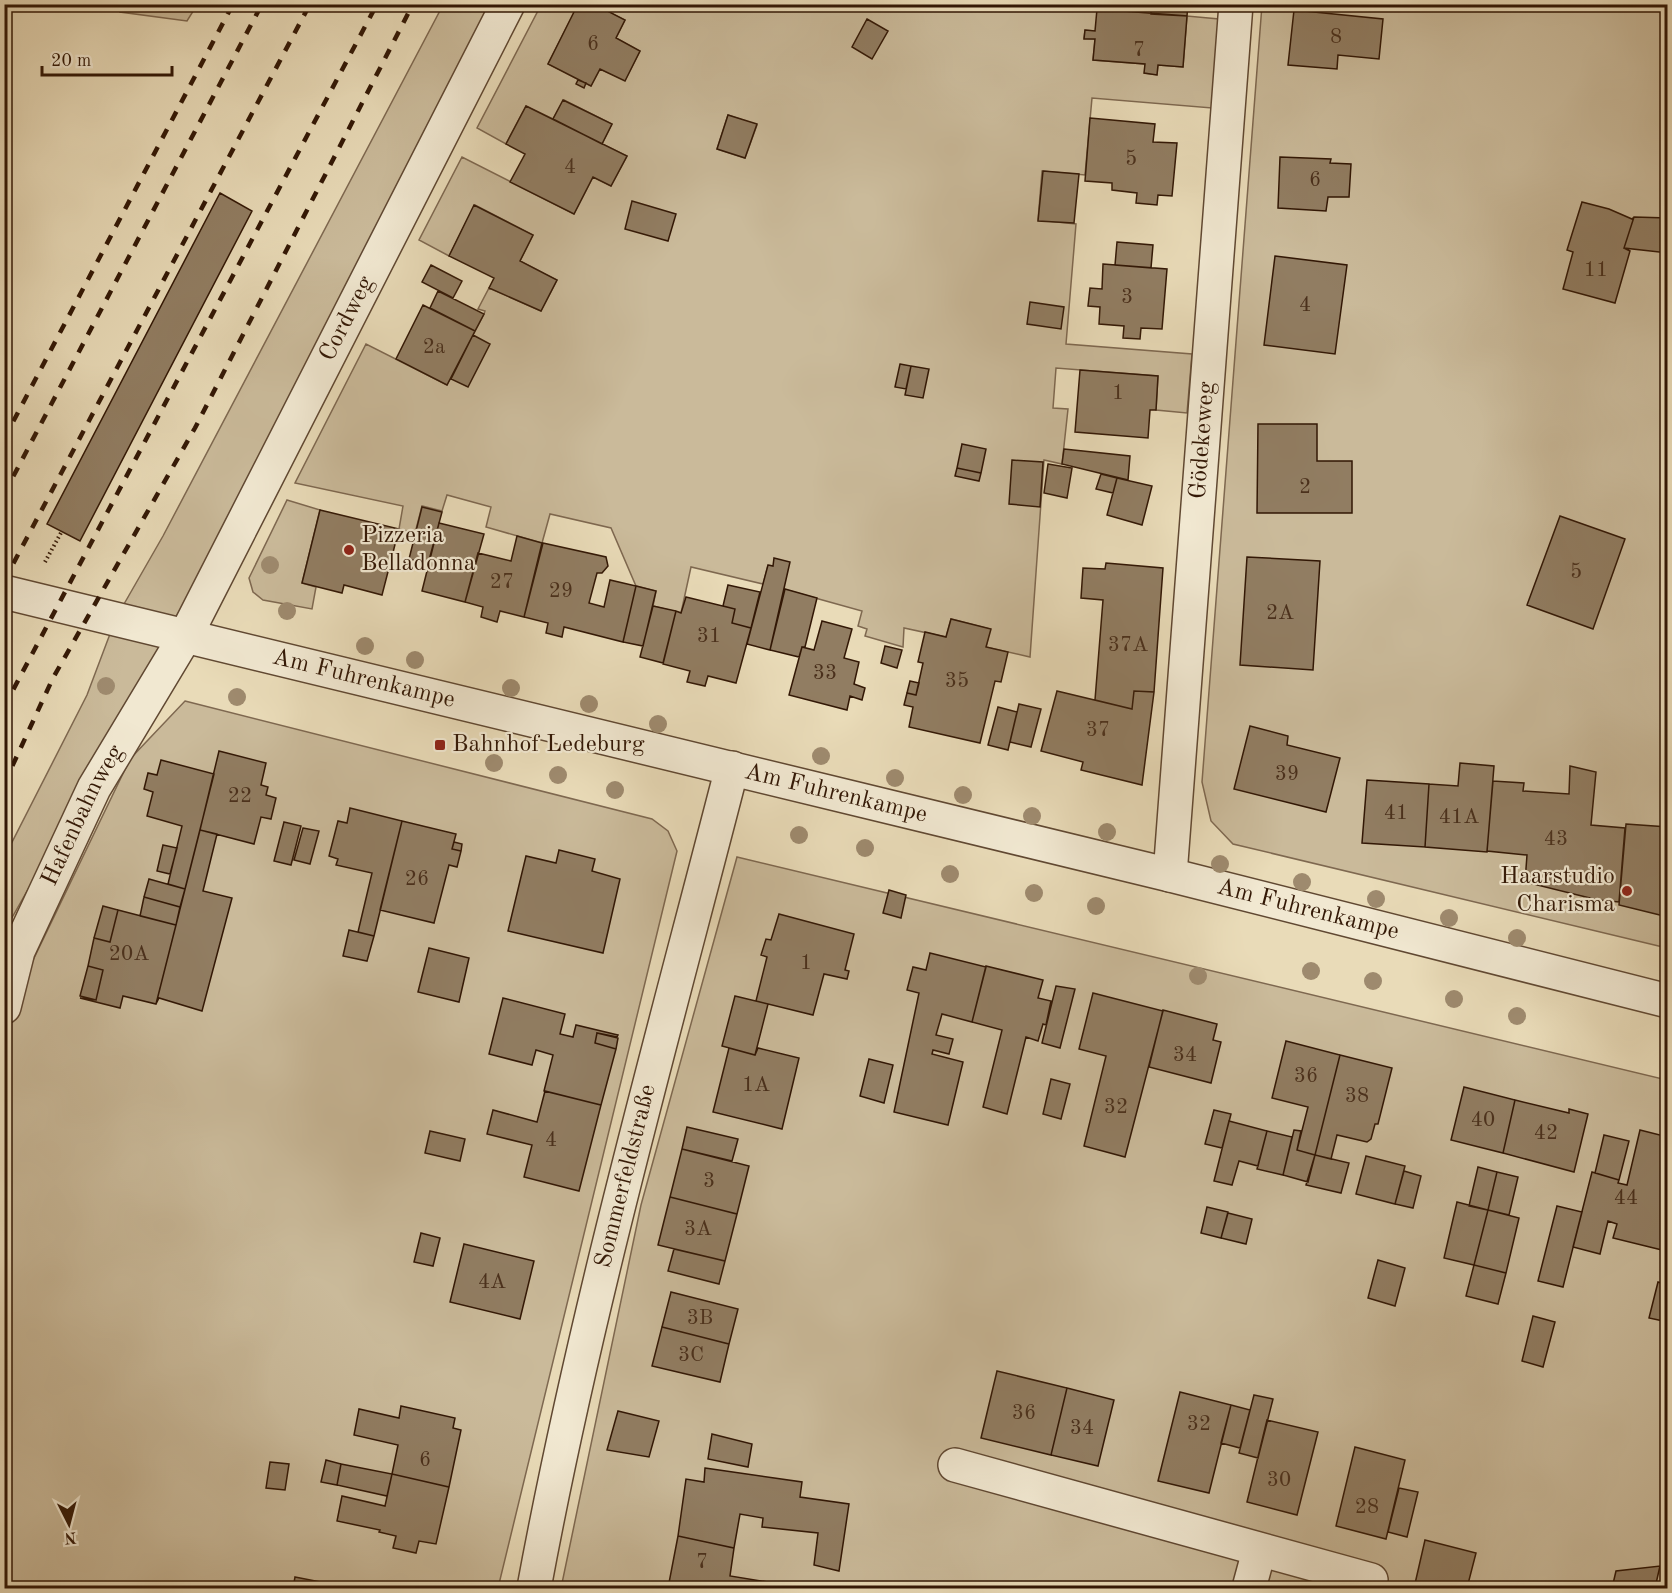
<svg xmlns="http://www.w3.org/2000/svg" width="1672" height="1593" viewBox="0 0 1672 1593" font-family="'Old Standard TT',serif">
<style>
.green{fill:#caba9a;stroke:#7e6850;stroke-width:1.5;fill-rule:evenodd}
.building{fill:#917d62;stroke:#321705;stroke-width:1.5}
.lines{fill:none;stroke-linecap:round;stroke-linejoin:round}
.minor-casing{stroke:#604832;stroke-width:36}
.path{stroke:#321705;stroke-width:4;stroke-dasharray:1.5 3;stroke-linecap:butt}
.minor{stroke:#f1e8d1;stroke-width:33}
.rail{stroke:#321705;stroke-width:4.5;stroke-dasharray:10 10;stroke-linecap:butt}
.tree{fill:#9e8a6e}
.poi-dot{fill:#8f2418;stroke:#f1e8d1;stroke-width:2}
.labels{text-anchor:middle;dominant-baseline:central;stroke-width:4.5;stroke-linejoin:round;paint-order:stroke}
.number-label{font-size:21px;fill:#4a301c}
.street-label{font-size:24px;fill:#321705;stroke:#f1e8d1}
.poi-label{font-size:24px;fill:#321705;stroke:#f1e8d1;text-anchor:start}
</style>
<rect width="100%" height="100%" fill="#e9dbb8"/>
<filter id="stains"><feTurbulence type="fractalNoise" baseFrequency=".00333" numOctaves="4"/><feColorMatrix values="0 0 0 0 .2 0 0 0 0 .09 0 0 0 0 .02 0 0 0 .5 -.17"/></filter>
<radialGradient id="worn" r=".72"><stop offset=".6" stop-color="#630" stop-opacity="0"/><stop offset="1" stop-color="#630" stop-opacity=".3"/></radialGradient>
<path class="green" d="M121,5V4L197,5L187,21L120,12Z
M443,5H508L178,638L111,743L5,930V856L87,695L116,618L163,536Z
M541,5H578L548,64L591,86L600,69L625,80L640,51L616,38L625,20L594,5H1152L1151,14L1095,31L1085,30L1084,38L1095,39L1093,60L1145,64V73L1157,75L1158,65L1183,67L1187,16L1219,19L1212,108L1092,98L1085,175L1042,171L1038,220L1076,224L1066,344L1192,354L1187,413L1156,410L1158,376L1056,368L1053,408L1068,409L1062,464L1044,460L1030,657L986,647L990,629L951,619L946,637L904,628L903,647L865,636L867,629L858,626L862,611L783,589L773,566L768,565L763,584L691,567L681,613L653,606L656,591L636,586L611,528L550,514L542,543L486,527L491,507L447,495L442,511L422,506L415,533L399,529L403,506L295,483L366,344L447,385L484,314L485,311L478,309L489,288L541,311L557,280L520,261L533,235L475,205L449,256L419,240L462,157L574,214L593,177L611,186L627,156L602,144L612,124L564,100L553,119L526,106L506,144L477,128ZM728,115L757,125L745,158L717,149Z
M1262,5H1667V948L1233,844L1211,821L1202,782Z
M287,500L320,510L302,583L316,587L312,609L263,600L253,592L249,578Z
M185,701L652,819L668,831L677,851L498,1588H5V1042L10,1008L130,759Z
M737,857L1667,1080V1588H561L641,1205Z"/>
<path class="building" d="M578,4H594L625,20L616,38L640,51L625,81L600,69L591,86L548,64Z
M1152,4H1188L1187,16L1151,14Z
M1097,9L1187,16L1183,67L1158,65L1157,75L1144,73L1145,64L1093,60L1095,39H1084L1085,30L1095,31Z
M1294,10L1383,19L1379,59L1338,55L1337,69L1288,65Z
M867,19L888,31L872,59L852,47Z
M578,80L586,83L584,88L576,84Z
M563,100L612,124L602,144L553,119Z
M526,106L627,156L611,186L593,177L574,214L510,182L525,154L506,144Z
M728,115L757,124L745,158L717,149Z
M1090,118L1155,124L1153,142L1177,143L1172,196L1158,195L1157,205L1136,203L1137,193L1112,190V183L1085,181Z
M1280,157L1331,159L1330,163L1351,164L1349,197H1328L1326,211L1278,208Z
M1043,171L1079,174L1074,223L1038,221Z
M220,193L252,211L80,541L47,524Z
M632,201L676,214L668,241L625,229Z
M1582,202L1609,209L1632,219L1634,217L1624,248L1630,251L1615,303L1563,289L1573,252L1567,250Z
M474,205L533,235L520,261L557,280L541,311L489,288L494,278L449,256Z
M1634,217L1668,218V253L1624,248Z
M1117,242L1153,245L1151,268L1115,265Z
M1275,256L1347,265L1335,354L1264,345Z
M1103,264L1167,269L1162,329L1141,328L1140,339L1123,338L1124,326L1099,324L1100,307L1088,306L1090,288L1102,289Z
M431,265L462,281L453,298L422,282Z
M438,291L484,314L475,331L430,308Z
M1030,302L1064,307L1061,329L1027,324Z
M423,305L475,331L447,385L396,359Z
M473,335L490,344L468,387L451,379Z
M900,364L911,366L906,389L895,387Z
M911,366L929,369L923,398L905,395Z
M1080,370L1158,376L1156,410H1150L1148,438L1075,432Z
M1258,424H1317V461H1352V513H1257Z
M962,444L986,449L981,473L957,468Z
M1064,449L1130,456L1128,480L1062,464Z
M1012,460L1043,462L1040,507L1009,504Z
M1048,464L1072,468L1067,498L1044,493Z
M957,468L981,473L979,481L955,476Z
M1101,474L1117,478L1113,493L1096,489Z
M1117,478L1152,486L1142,525L1107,515Z
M422,507L442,512L428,564L409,559Z
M320,510L399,529L382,595L344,585L342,593L302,583Z
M1560,516L1625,539L1593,629L1527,605Z
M439,523L484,534L465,602L422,591Z
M517,536L542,543L524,617L500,611L497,622L481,617L483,607L465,602L478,553L511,561Z
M543,543L606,557L608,566L602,573H597L589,603L604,607L610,580L636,586L623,642L564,627L562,637L546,633L548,623L524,617Z
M1668,553V593H1665Z
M1247,557L1320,561L1313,670L1240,665Z
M774,558L790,562L770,650L747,644L768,565L773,566Z
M1106,563L1163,568L1154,692L1134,691L1132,709L1095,700L1103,600L1081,598L1083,568L1105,569Z
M728,585L760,592L751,628L732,623L735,609L723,606Z
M636,586L656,591L643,646L623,642Z
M785,589L817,598L805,647H802L799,657L770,650Z
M686,597L735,609L732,623L751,628L736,683L708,676L705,686L687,682L690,671L663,664L676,611L681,613Z
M653,606L676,611L663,663L640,657Z
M951,619L991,629L986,647L1008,652L1001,682L995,681L980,743L909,727L913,707L904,705L907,693L916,695L923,663L918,662L925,632L946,637Z
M822,621L852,629L844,658L859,662L854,684L865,688L862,700L850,696L847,710L789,695L802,647L814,650Z
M885,646L902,650L897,668L881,663Z
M910,681L919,683L916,695L907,693Z
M1057,691L1132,709L1134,691L1154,692L1142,785L1081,770L1083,762L1041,751Z
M1019,704L1041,709L1031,747L1010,742Z
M998,707L1017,712L1008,750L988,745Z
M1250,726L1288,736L1287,745L1340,758L1326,812L1234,789Z
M219,751L266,763L261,785L268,787L266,795L276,798L271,819L261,817L254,844L200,830Z
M161,760L214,774L185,889L168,884L182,826L147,816L153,792L144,789L148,773L157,775Z
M1460,763L1494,766L1487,852L1425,847L1429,784L1458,786Z
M1570,766L1596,772L1591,825L1625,828L1619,902L1598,900L1525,882L1527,855L1487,851L1493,781L1524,783L1523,791L1569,794Z
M1367,780L1429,784L1425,847L1362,843Z
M350,808L402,821L374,936L358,932L372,873L336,865L338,859L329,856L338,821L347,823Z
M402,821L456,834L452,849L461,851L457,867L449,865L434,923L380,910Z
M284,822L301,826L291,865L274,861Z
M1626,824L1668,827V917L1619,905Z
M303,828L319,831L310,864L294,860Z
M200,830L217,834L203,891L232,898L202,1011L159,998L156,1004Z
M454,842L462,844L461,851L452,849Z
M163,845L177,848L170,874L157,871Z
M559,850L595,859L592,871L620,879L603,953L508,931L526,856L556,863Z
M149,879L185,889L180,907L144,897Z
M889,890L906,895L901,918L883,913Z
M144,897L180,907L176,925L140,916Z
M103,906L118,910L110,942L94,938Z
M118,910L176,925L156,1004L123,996L120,1008L80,998L96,1000L103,970L88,966L94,938L110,942Z
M779,914L854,934L845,970L849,971L847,979L824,974L813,1015L756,1001L767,957L761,955L766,939L771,940Z
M349,930L374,936L367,961L343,956Z
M429,948L469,958L459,1002L418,992Z
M930,953L986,967L972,1022L942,1014L936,1035L953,1039L949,1054L933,1050L932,1054L963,1062L948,1125L894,1112L919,993L907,990L913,967L926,970Z
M88,966L103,970L96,1000L80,996Z
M986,966L1043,980L1038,998L1051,1001L1046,1025L1043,1024L1038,1041L1026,1037L1007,1114L983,1107L1002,1030L972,1022Z
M1056,986L1075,989L1060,1048L1042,1043Z
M1093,993L1163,1011L1125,1157L1084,1146L1106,1056L1079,1049Z
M735,996L768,1004L755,1055L722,1046Z
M503,998L565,1014L560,1034L573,1037L576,1025L618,1035L617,1037L597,1033L595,1043L616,1049L601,1105L544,1091L553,1055L536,1050L532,1065L489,1054Z
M1163,1010L1217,1024L1213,1040L1221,1042L1211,1083L1149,1067Z
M597,1033L618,1038L616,1049L595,1043Z
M1286,1041L1340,1055L1315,1155L1297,1150L1308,1107L1272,1098Z
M729,1048L755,1055L758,1048L799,1058L782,1129L713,1112Z
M1340,1055L1392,1068L1378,1124H1375L1371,1139L1367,1142L1337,1135L1331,1159L1315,1155Z
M869,1059L893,1065L884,1103L860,1096Z
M1051,1079L1070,1084L1061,1119L1043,1114Z
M1464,1087L1515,1100L1503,1153L1451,1140Z
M545,1091L601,1105L579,1191L524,1177L532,1145L487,1134L493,1110L537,1122Z
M1515,1100L1569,1113V1109L1588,1114L1574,1172L1503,1153Z
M1214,1110L1231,1114L1222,1148L1205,1144Z
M1229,1121L1267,1131L1258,1166L1239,1161L1232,1185L1214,1181Z
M687,1127L738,1139L732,1161L682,1149Z
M1294,1130L1301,1131L1297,1150L1315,1155L1308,1182L1283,1175Z
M1640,1130L1668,1137L1666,1251L1613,1238L1617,1224L1608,1221L1600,1254L1573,1247L1592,1172L1619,1180L1618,1183L1627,1185Z
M430,1131L465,1139L460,1161L425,1153Z
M1267,1131L1292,1137L1283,1175L1257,1169Z
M1604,1135L1629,1141L1619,1180L1595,1173Z
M682,1149L749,1166L737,1214L670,1197Z
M1315,1155L1349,1163L1341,1193L1306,1185Z
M1366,1156L1405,1166L1395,1204L1356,1194Z
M1478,1167L1497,1172L1488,1210L1469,1206Z
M1404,1171L1421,1176L1413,1208L1395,1204Z
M1497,1172L1518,1177L1509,1215L1488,1210Z
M670,1197L737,1214L725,1261L658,1245Z
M1457,1202L1488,1210L1474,1265L1444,1258Z
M1557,1206L1582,1212L1563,1287L1538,1281Z
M1207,1207L1228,1212L1221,1238L1201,1233Z
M1488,1210L1519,1218L1506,1273L1474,1265Z
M1228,1213L1252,1219L1246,1244L1221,1238Z
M421,1233L440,1238L433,1266L414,1262Z
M464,1244L534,1261L520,1319L450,1302Z
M674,1249L725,1261L719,1284L668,1271Z
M1378,1260L1405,1268L1395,1306L1368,1298Z
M1474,1265L1506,1273L1498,1304L1466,1296Z
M1658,1282L1668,1285V1322L1649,1318Z
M671,1292L738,1309L729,1344L662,1327Z
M1533,1316L1555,1322L1543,1367L1522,1361Z
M662,1327L729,1344L720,1382L652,1366Z
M997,1371L1067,1388L1051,1455L981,1438Z
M1067,1388L1114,1400L1098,1466L1051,1455Z
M1180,1392L1231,1405L1209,1493L1158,1481Z
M1254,1395L1273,1399L1258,1458L1239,1453Z
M1231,1405L1250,1410L1240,1448L1221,1443Z
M401,1406L455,1418L453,1428L461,1430L449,1487L392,1474L398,1445L354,1435L359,1409L399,1418Z
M618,1411L659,1421L649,1457L607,1450Z
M1267,1420L1318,1432L1297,1515L1247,1502Z
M712,1434L752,1444L748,1467L708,1459Z
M1355,1447L1405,1460L1386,1539L1336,1526Z
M326,1460L341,1464L337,1485L321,1482Z
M270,1462L289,1464L285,1490L266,1488Z
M341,1464L392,1474L387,1496L337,1485Z
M705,1468L802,1482L800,1497L849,1504L839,1571L814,1565L818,1533L762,1527L763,1518L740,1514L734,1548L678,1536L686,1479L704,1482Z
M392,1474L449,1487L436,1544L419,1541L416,1553L393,1548L396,1536L379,1532L380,1530L337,1521L342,1496L385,1506Z
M1399,1488L1418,1492L1407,1537L1388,1532Z
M678,1536L734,1548L730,1576L774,1583L773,1588H668Z
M1425,1540L1476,1553L1467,1588H1414Z
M1660,1566L1655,1588H1612L1616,1571Z
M295,1577L326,1583L325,1588H293Z"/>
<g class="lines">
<defs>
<g id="minor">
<path id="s1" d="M4,592L1170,875L1668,1001"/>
<path id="s2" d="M1170,875L1236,4"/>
<path id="s3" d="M4,1007L18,951L94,788L186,635L508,4"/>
<path d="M955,1465L1371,1580"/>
<path id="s4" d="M534,1588C585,1312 662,1040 732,768"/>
<path d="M1249,1588L1259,1551"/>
</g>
</defs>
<use href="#minor" class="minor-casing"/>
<path class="path" d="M45,562L62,531"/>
<use href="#minor" class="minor"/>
<path class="rail" d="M4,439L233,4
M4,494L262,4
M4,581L310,4
M4,707L377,4
M4,784L53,678L195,428L413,4"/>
</g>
<g class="tree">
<circle cx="270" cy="565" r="9"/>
<circle cx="287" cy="611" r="9"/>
<circle cx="365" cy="646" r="9"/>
<circle cx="415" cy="660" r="9"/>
<circle cx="106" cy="686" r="9"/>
<circle cx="511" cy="688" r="9"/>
<circle cx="237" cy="697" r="9"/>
<circle cx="589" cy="704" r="9"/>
<circle cx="658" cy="724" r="9"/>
<circle cx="821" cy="756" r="9"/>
<circle cx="494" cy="763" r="9"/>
<circle cx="558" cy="775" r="9"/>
<circle cx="895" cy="778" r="9"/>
<circle cx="615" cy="790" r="9"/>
<circle cx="963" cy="795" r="9"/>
<circle cx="1032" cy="816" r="9"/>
<circle cx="1107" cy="832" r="9"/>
<circle cx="799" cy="835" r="9"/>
<circle cx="865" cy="848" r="9"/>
<circle cx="1220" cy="864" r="9"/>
<circle cx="950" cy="874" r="9"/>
<circle cx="1302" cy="882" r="9"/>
<circle cx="1034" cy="893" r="9"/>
<circle cx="1376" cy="899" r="9"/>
<circle cx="1096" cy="906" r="9"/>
<circle cx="1449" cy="918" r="9"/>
<circle cx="1517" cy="938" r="9"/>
<circle cx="1311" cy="971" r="9"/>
<circle cx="1198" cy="976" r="9"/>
<circle cx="1373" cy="981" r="9"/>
<circle cx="1454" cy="999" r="9"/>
<circle cx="1517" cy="1016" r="9"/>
</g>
<g class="poi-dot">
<circle cx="349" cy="550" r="6"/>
<rect x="434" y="739" width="12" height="12" rx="3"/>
<circle cx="1627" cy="891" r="6"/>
</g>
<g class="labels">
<g class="number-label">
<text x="1336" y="37">8</text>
<text x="593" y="44">6</text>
<text x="1139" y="50">7</text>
<text x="1131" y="159">5</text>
<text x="570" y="167">4</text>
<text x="1315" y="180">6</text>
<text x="1596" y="270">11</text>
<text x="1127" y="297">3</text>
<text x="1305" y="305">4</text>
<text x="434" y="347">2a</text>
<text x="1118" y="393">1</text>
<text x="1305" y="487">2</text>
<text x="1576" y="572">5</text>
<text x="502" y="582">27</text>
<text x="561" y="591">29</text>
<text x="1280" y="613">2A</text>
<text x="709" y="636">31</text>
<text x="1128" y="645">37A</text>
<text x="825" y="673">33</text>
<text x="957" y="681">35</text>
<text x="1098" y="730">37</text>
<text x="1287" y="774">39</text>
<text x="240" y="796">22</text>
<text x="1396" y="813">41</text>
<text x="1459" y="817">41A</text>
<text x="1556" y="839">43</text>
<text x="417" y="879">26</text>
<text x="129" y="954">20A</text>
<text x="806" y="963">1</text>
<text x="1185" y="1055">34</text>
<text x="1306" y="1076">36</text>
<text x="756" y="1085">1A</text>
<text x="1357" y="1096">38</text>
<text x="1116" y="1107">32</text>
<text x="1483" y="1120">40</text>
<text x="1546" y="1133">42</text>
<text x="551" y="1140">4</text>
<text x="709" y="1181">3</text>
<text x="1626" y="1198">44</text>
<text x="698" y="1229">3A</text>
<text x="492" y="1282">4A</text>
<text x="700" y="1318">3B</text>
<text x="691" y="1355">3C</text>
<text x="1024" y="1413">36</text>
<text x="1199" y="1424">32</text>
<text x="1082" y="1428">34</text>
<text x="425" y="1460">6</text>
<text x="1279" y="1480">30</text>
<text x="1367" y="1507">28</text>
<text x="702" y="1562">7</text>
</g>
<g class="street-label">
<text stroke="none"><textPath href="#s3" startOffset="771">Cordweg</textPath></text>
<text stroke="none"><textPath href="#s2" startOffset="436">Gödekeweg</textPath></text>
<text stroke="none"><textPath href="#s1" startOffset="370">Am Fuhrenkampe</textPath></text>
<text stroke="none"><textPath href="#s1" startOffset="856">Am Fuhrenkampe</textPath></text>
<text stroke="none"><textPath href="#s3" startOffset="208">Hafenbahnweg</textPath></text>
<text stroke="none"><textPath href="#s1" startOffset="1342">Am Fuhrenkampe</textPath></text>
<text stroke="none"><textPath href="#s4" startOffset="422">Sommerfeldstraße</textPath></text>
</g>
<g class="poi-label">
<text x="361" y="536">Pizzeria<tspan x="361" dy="28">Belladonna</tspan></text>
<text x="452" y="745">Bahnhof Ledeburg</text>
<text x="1615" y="877" text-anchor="end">Haarstudio<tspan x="1615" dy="28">Charisma</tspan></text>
</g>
</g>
<rect width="1672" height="1593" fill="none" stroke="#e9dbb8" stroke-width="24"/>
<rect x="6" y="6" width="1660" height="1581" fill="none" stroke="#321705" stroke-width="3"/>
<rect x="12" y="12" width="1648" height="1569" fill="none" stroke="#321705" stroke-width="1.5"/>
<g transform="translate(69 1524) rotate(174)" stroke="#f1e8d1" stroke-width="4.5" paint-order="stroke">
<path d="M0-4.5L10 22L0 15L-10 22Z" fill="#321705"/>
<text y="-9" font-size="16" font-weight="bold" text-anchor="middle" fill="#321705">N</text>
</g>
<path d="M42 66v9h130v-9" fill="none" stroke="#321705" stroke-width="3"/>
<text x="51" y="66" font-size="18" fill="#321705" stroke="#f1e8d1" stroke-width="4.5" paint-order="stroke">20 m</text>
<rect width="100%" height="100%" filter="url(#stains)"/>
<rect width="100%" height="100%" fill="url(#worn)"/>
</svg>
